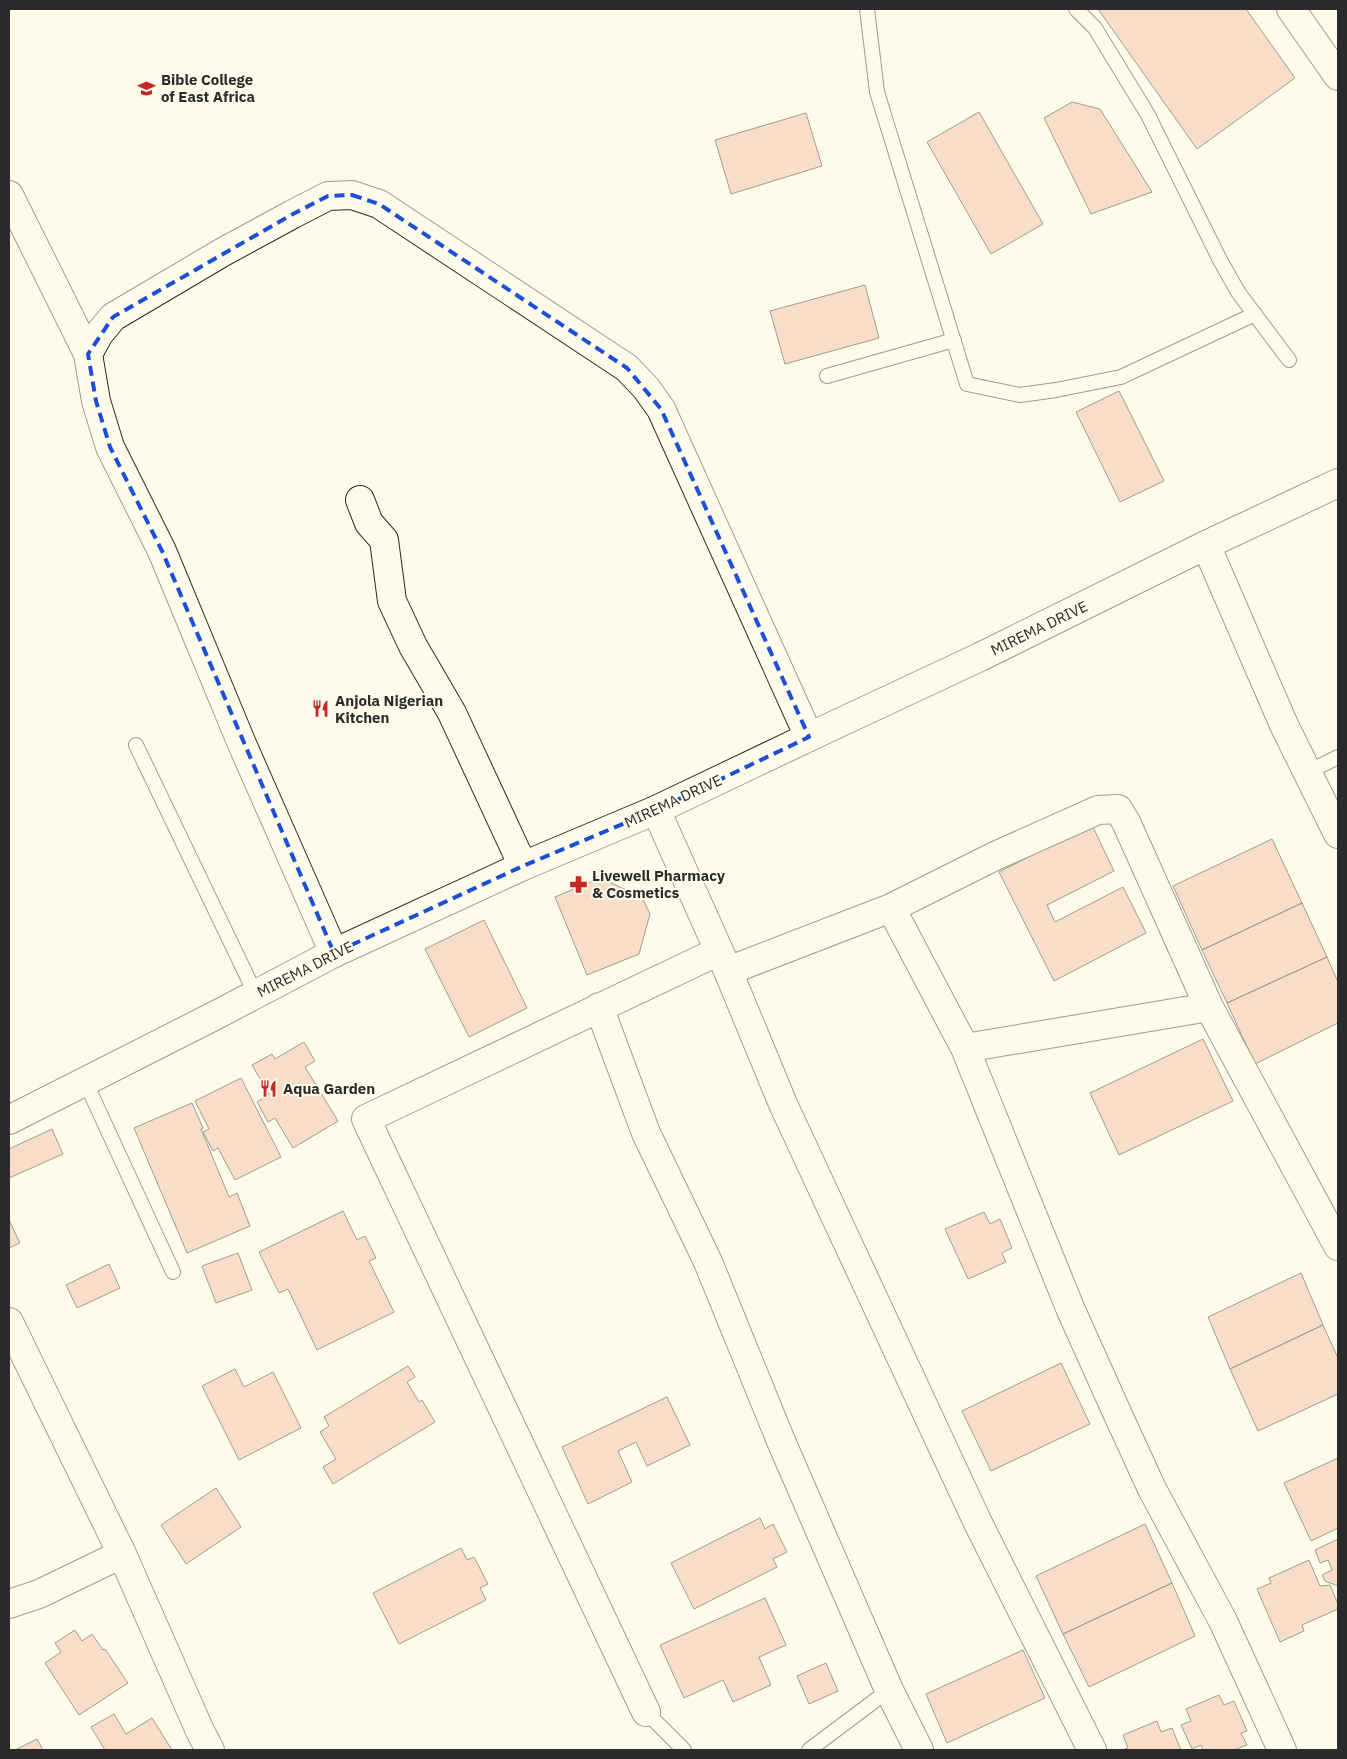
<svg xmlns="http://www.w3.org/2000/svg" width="1347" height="1759" viewBox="0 0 1347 1759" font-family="'IBM Plex Sans',sans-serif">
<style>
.building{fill:#f2b8a0;stroke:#2b2b2b}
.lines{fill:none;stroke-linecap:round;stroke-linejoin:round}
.service-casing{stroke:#2b2b2b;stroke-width:16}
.minor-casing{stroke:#2b2b2b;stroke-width:30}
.tertiary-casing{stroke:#2b2b2b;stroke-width:30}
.service{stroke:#fdfbea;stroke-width:14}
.minor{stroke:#fdfbea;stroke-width:28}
.tertiary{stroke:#fdfbea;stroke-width:28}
.marked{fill:none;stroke:#1d4ed8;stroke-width:4;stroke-dasharray:10 6;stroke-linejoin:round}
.labels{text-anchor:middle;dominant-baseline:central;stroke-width:4;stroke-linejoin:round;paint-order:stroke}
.poi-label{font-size:15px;font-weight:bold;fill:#2b2b2b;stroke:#fdfbea;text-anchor:start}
.street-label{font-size:15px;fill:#2b2b2b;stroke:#fdfbea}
</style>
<rect width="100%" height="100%" fill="#fdfbea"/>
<path class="building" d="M1098,9H1246L1295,78L1197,149Z
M1072,102L1100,109L1152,192L1091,214L1044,118Z
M979,112L1043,224L991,254L927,142Z
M806,113L822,166L731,194L715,140Z
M865,285L879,338L785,364L770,311Z
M1119,391L1164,481L1120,502L1076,412Z
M1092,825L1114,871L1047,905L1055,922L1123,887L1146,933L1054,981L999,872Z
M1272,839L1302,903L1202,950L1173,886Z
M600,878L642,897L650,914L639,954L587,975L555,897Z
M1302,903L1327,957L1227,1003L1202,950Z
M484,920L527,1008L469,1037L425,949Z
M1327,957L1338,982V1023L1255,1064L1227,1003Z
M1203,1039L1233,1101L1119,1155L1090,1093Z
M304,1042L315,1061L305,1067L338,1121L293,1148L275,1118L268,1122L257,1102L269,1094L252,1065L272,1054L275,1059Z
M241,1078L281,1157L235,1180L218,1148L213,1151L203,1132L209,1129L195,1101Z
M192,1103L203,1128L201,1129L229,1197L237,1193L250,1226L187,1253L134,1128Z
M52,1129L63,1154L9,1178V1149Z
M343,1211L357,1240L365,1236L376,1258L369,1261L394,1312L317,1350L288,1289L279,1293L259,1252Z
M984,1212L990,1224L1000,1219L1012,1248L1002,1253L1006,1262L968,1279L945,1229Z
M9,1220L20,1243L9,1248Z
M238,1253L252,1290L216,1303L202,1266Z
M109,1264L120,1288L77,1308L66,1285Z
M1301,1273L1323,1325L1230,1369L1208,1317Z
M1323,1325L1338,1358V1394L1258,1431L1230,1369Z
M1061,1363L1090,1424L991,1471L962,1411Z
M408,1366L415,1377L407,1382L419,1402L422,1400L435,1422L333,1484L323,1467L336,1459L320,1432L329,1426L324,1417Z
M235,1369L244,1387L273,1372L301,1428L239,1460L202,1386Z
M667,1397L690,1445L647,1466L636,1442L618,1451L632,1482L588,1504L562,1447Z
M1338,1458V1528L1311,1541L1284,1483Z
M216,1488L241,1527L186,1564L161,1525Z
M760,1518L765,1529L773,1524L787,1552L773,1559L777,1567L694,1609L671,1563Z
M1145,1524L1172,1583L1063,1634L1036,1576Z
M1338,1539V1586L1325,1581L1322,1575L1332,1570L1328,1560L1320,1563L1315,1550Z
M461,1548L467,1560L474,1557L488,1584L480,1588L486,1600L399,1644L373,1593Z
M1309,1560L1320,1586L1330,1585L1338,1604V1609L1302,1625L1304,1631L1280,1642L1257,1589L1271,1583L1269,1578Z
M1172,1583L1195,1636L1089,1687L1063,1634Z
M765,1598L786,1645L759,1657L771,1685L733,1702L723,1680L684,1698L660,1645Z
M75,1630L82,1641L92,1634L103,1650L105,1649L128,1683L79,1715L45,1663L61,1652L55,1643Z
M1023,1650L1045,1698L947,1743L926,1694Z
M826,1663L838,1691L809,1704L797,1676Z
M1219,1695L1224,1705L1234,1701L1247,1731L1241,1733L1247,1745L1234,1750H1203L1201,1745L1192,1749L1181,1725L1191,1721L1186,1709Z
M114,1714L126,1734L152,1718L172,1750H105L91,1727Z
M1157,1721L1161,1732L1172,1728L1181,1750H1122L1128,1748L1123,1735Z
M37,1739L43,1750H15Z"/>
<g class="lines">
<defs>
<path id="service" d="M867,9L877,92L967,384L1020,395L1056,390L1121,377L1255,314
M1076,9L1095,28L1148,115L1220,260L1238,292L1289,360
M827,376L954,340
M136,745L256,995
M1308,772L1338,757
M85,1081L173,1272
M646,1712L684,1750
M809,1750L889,1690"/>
<path id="minor" d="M9,195L88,354
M360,500L369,523L384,540L392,601L413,646L452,713L523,866
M1206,545L1284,725L1338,834
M656,810L728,971L783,1104L978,1523L1092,1750
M891,908L995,856L1098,810L1118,809L1126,822L1209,1007L1338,1246
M334,953L242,744L162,551L110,447L96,401L88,354L99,334L113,317L223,252L293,214L328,196L352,195L379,204L627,368L646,388L661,409L809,737
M728,971L891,908L965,1048L1070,1308L1114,1406L1152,1489L1223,1621L1282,1750
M599,1007L646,1133L708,1262L781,1441L889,1690L919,1750
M965,1048L1209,1007
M9,1322L122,1554L200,1731L210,1750
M9,1604L39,1594L122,1554
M646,1712L366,1119L719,951"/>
<path id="tertiary" d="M1291,9L1338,76
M9,1120L220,1013L334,953L523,866L656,810L809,737L980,657L1206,545L1338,483"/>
</defs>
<use href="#service" class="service-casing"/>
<use href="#minor" class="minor-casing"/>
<use href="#tertiary" class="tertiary-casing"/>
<use href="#service" class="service"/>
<use href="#minor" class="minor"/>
<use href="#tertiary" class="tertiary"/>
</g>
<path d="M0 0H1347V1759H0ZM352,195L379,204L627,368L661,409L809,737L656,810L523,866L334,953L162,551L110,447L96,401L88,354L113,317L293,214L328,196Z" fill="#fdfbea" fill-opacity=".55" fill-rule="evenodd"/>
<path class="marked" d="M352,195L379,204L627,368L661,409L809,737L656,810L523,866L334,953L162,551L110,447L96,401L88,354L113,317L293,214L328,196Z"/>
<defs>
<symbol id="university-bare" viewBox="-9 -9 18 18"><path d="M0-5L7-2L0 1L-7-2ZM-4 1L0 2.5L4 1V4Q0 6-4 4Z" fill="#c62828" stroke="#fdfbea" stroke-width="2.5" paint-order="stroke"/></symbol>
<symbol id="restaurant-bare" viewBox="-9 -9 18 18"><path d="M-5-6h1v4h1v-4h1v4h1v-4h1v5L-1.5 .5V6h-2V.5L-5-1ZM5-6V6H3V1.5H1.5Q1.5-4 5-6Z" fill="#c62828" stroke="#fdfbea" stroke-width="2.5" paint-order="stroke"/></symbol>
<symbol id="pharmacy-bare" viewBox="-9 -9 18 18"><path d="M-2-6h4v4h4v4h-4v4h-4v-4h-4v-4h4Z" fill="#c62828" stroke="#fdfbea" stroke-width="2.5" paint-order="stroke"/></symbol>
</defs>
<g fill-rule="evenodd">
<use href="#university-bare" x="134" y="76" width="25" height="25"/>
<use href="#restaurant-bare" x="308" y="696" width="25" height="25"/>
<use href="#pharmacy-bare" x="566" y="872" width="25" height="25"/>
<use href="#restaurant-bare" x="256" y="1076" width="25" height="25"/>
</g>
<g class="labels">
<g class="poi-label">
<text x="161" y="79">Bible College<tspan x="161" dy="17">of East Africa</tspan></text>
<text x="335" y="700">Anjola Nigerian<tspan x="335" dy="17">Kitchen</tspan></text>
<text x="592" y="875">Livewell Pharmacy<tspan x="592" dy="17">&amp; Cosmetics</tspan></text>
<text x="283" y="1088">Aqua Garden</text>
</g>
<g class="street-label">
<text transform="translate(1039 628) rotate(-26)">MIREMA DRIVE</text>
<text transform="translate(673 801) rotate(-25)">MIREMA DRIVE</text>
<text transform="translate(305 969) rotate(-27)">MIREMA DRIVE</text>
</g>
</g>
<rect width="1347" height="1759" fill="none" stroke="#2b2b2b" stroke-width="20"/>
</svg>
